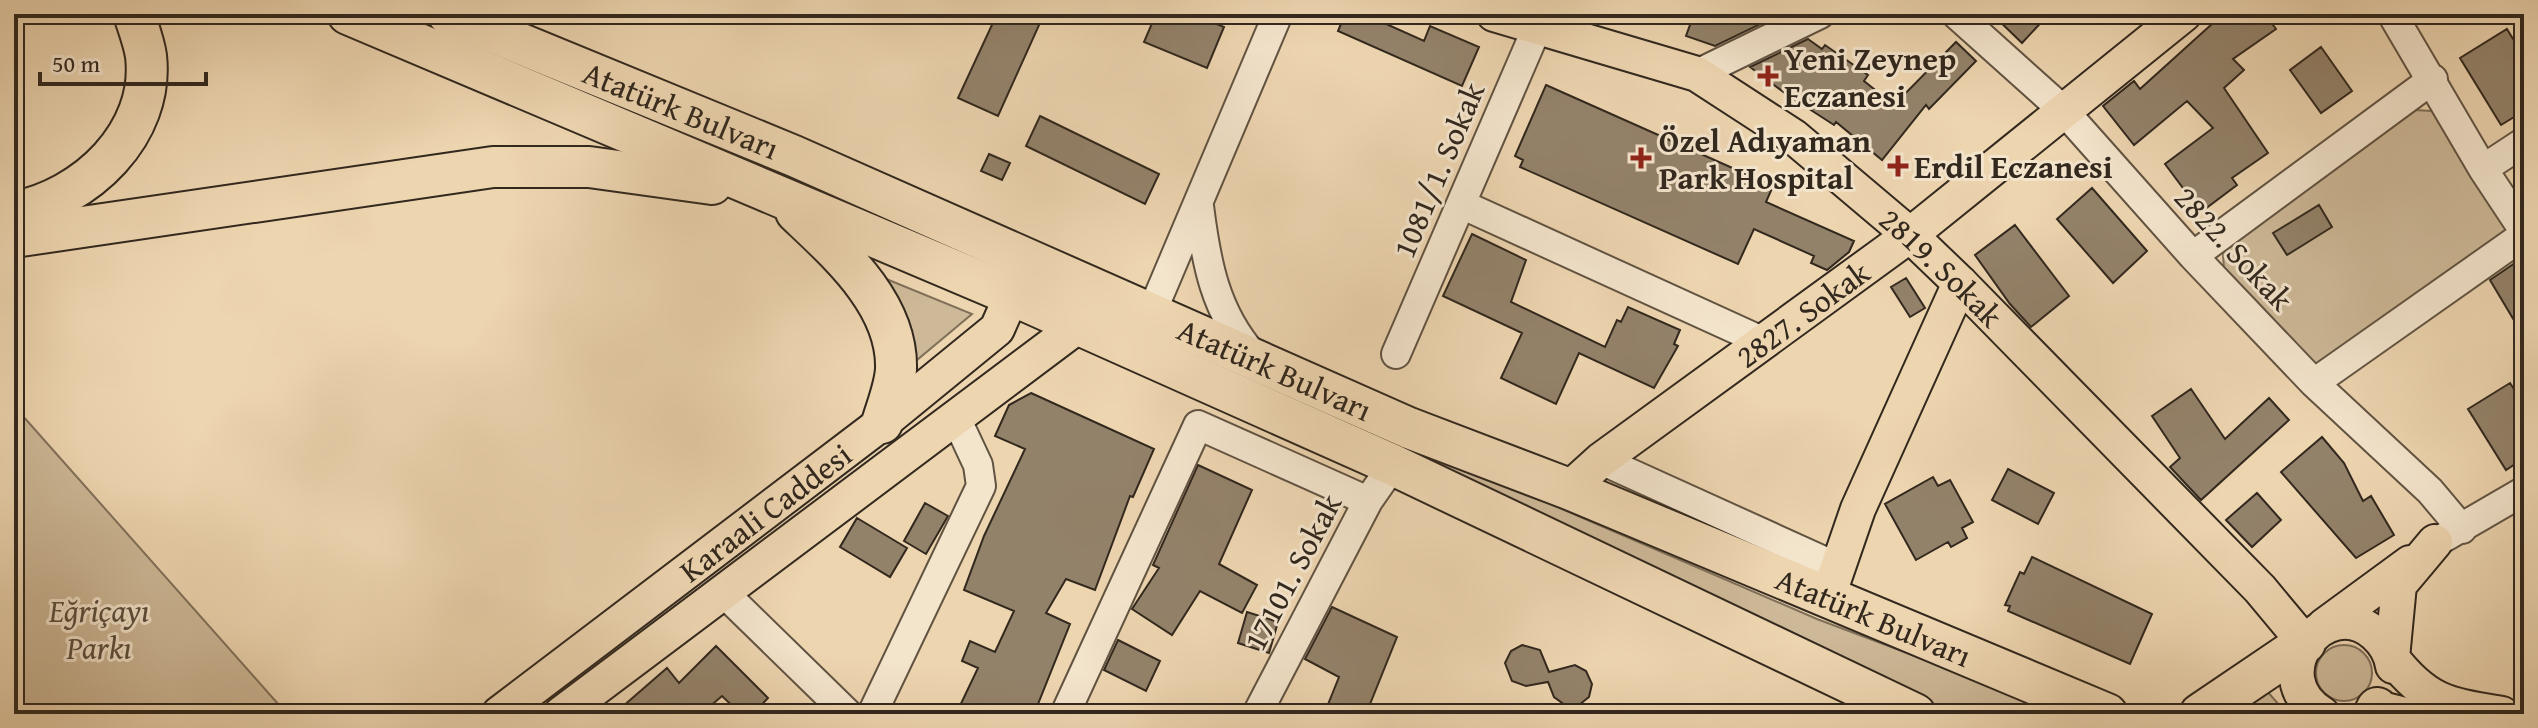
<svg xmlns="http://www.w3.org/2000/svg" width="2538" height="728" viewBox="0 0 2538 728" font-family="'Gentium Book Plus',serif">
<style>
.green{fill:#cdb897;stroke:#80705a;stroke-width:2}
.building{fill:#93826a;stroke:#32281e;stroke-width:2}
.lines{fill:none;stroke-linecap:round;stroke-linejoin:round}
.minor-casing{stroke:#615342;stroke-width:32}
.major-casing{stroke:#32281e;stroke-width:38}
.highway-casing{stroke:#32281e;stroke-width:44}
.minor{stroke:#f3e4cc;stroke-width:28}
.major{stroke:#edd5b0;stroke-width:34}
.highway{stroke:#edd5b0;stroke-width:40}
.poi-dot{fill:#8f2418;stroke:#f3e4cc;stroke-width:3}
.labels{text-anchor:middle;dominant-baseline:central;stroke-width:6;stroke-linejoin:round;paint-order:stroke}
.poi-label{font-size:32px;font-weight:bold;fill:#32281e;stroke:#f3e4cc;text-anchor:start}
.street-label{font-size:32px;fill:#32281e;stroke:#f3e4cc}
.park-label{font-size:32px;font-style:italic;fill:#594c3c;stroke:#f3e4cc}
</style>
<rect width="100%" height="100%" fill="#edd5b0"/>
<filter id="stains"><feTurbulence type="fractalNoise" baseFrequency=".0025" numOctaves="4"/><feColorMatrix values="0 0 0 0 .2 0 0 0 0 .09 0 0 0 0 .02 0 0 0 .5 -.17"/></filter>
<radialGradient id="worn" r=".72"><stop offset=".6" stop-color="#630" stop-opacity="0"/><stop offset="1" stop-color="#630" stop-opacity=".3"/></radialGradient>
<path class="green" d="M569,81L1817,619L2037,702L2030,714H1951L1805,644L566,88Z
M2414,110L2432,111L2509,234L2316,372L2224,269L2223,255L2233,241Z
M879,276L972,314L911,365Z
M14,406L287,714H14Z
M2316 673a28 28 0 1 1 56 0a28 28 0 1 1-56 0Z
M2267,691L2287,714H2231Z"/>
<path class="building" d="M997,14H1044L998,116L958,98Z
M1156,14H1193L1224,27L1207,68L1144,42Z
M1345,14H1364L1424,41L1430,26L1479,47L1462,86L1338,31Z
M1694,14H1775L1777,16L1715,46L1686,36Z
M1992,14H2049L2022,43Z
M2223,14H2265L2276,29L2233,59L2244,70L2224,88L2268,153L2232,178L2237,185L2201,212L2165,164L2213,128L2187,101L2134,145L2103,106L2134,81L2140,89Z
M2507,29L2524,57V111L2501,125L2460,58Z
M1808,39L1822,49L1825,45L1868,75L1864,81L1894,105L1956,42L1976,61L1929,109L1926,105L1882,160L1836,122L1834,125L1786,94L1750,67Z
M2321,47L2352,91L2321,113L2290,70Z
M1546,85L1773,186L1766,202L1854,241L1849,252L1827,270L1811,263L1814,256L1754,229L1738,264L1520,167L1523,160L1515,156Z
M1040,116L1159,174L1145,204L1026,146Z
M989,154L1010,163L1002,180L981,171Z
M2092,188L2147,251L2113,283L2057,219Z
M2319,205L2332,227L2287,255L2273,233Z
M2015,225L2069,296L2031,327L2010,304L1975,255Z
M1472,234L1526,260L1511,302L1605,347L1617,320L1621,322L1628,307L1680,330L1674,344L1678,346L1654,388L1579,353L1556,404L1501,378L1522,333L1443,296Z
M2518,261L2524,271V337L2490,280Z
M1906,278L1925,308L1910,317L1891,287Z
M2510,383L2524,405V458L2506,470L2468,409Z
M2191,389L2225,439L2269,398L2289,420L2201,500L2170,467L2180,458L2152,416Z
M1031,393L1154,449L1133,497L1130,496L1095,590L1066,579L1046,613L1070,624L1034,714H956L978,668L962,661L970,641L995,652L1014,611L964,590L984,536L1025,449L995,436L1009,405Z
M2322,437L2344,463L2363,501L2371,496L2394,535L2356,558L2281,472Z
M1198,465L1252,490L1219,564L1257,585L1242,613L1200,591L1172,635L1132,609L1159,568L1153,565Z
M2008,469L2054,493L2038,524L1992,500Z
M1933,477L1938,486L1950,480L1973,522L1962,528L1967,538L1951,547L1948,542L1916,560L1885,504Z
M2257,493L2281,520L2252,547L2226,520Z
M925,503L948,516L926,554L904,541Z
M857,518L907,548L890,577L840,547Z
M2032,557L2152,614L2130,664L2008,611L2010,606L2005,605L2020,572L2024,574Z
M1332,607L1397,637L1366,714H1344L1327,707L1339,677L1305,659Z
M1247,612L1278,622L1269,653L1238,643Z
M1118,640L1160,661L1146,691L1104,670Z
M1522,645L1540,650L1549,672L1575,665L1586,671L1592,684L1589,697L1579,705H1565L1554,697L1548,682L1526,686L1512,681L1505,663L1511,651Z
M716,646L768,698L753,714H741L722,696L701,714H614L667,668L679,683Z"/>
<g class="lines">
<defs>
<path id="minor" d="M1956,14L2064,111L2193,256L2314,383L2430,491L2462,529
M2392,14L2483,169L2524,231
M1697,74L1820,14
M2483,169L2524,142
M1461,204L1764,342
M1199,206C1206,262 1215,312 1253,355
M2193,256L2433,79
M1151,314L1278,14
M1396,354L1543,14
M2314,383L2524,235
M1601,460L1837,567
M2445,537L2524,491
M724,593L848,714
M872,714L981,486L978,465L956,418
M1065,714L1198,425L1368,501
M1257,714L1368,501L1393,465"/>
<g id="major">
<path id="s1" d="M1494,14L1697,74L1794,137L1910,235L1960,283L2260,589L2305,643"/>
<path id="s2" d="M1569,489L1601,460L1910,235L2184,14"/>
<path d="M2435,542L2399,585L2392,658C2427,703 2448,705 2502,714"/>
<path d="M1827,599L1858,509L1960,283"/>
<path d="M2324,626L2410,563"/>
<path d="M2377,708L2401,714"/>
<path id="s3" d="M499,714L882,423L997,329L1012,295"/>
<path d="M561,714L1079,325"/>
<path d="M2322,714C2260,676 2325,590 2375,634C2385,643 2391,653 2393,666"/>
</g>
<g id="highway">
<path d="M348,14L1012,295L1393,465L1915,714"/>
<path id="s4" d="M448,14L794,156L1409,428L1569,489L2107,714"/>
<path d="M14,212C85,199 155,134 146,56C144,42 138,27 134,14"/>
<path d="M796,212C839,253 898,304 896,369C895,387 887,406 882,423"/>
<path d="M14,237L493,167H589L712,184"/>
<path d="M2200,714L2305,643"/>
<path d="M2374,714L2377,708"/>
</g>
</defs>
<use href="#minor" class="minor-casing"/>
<use href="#major" class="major-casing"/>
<use href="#highway" class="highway-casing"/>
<use href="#minor" class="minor"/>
<use href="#major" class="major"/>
<use href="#highway" class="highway"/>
</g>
<g class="poi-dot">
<path d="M1764 64h8v8h8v8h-8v8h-8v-8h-8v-8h8z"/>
<path d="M1637 146h8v8h8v8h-8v8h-8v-8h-8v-8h8z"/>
<path d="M1894 154h8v8h8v8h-8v8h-8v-8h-8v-8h8z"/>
</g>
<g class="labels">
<g class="poi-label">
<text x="1784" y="58">Yeni Zeynep<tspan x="1784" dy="37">Eczanesi</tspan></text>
<text x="1659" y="140">Özel Adıyaman<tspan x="1659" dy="37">Park Hospital</tspan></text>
<text x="1914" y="166">Erdil Eczanesi</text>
</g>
<g class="street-label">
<text stroke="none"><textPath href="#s4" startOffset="252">Atatürk Bulvarı</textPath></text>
<text transform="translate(1438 170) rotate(-67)">1081/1. Sokak</text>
<text transform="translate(2234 248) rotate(47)">2822. Sokak</text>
<text stroke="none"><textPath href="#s1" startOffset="524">2819. Sokak</textPath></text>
<text stroke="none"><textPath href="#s2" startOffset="292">2827. Sokak</textPath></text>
<text stroke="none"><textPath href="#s4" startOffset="900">Atatürk Bulvarı</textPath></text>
<text stroke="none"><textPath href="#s3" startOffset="334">Karaali Caddesi</textPath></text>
<text transform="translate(1292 572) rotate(-62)">17101. Sokak</text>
<text stroke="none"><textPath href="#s4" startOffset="1548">Atatürk Bulvarı</textPath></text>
</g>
<g class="park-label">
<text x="99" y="610">Eğriçayı<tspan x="99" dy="37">Parkı</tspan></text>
</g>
</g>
<rect width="2538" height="728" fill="none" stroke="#edd5b0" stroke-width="48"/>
<rect x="16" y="16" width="2506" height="696" fill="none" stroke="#32281e" stroke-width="4"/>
<rect x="24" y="24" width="2490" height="680" fill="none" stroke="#32281e" stroke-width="2"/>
<path d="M40 72v12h166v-12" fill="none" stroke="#32281e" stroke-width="4"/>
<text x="52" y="72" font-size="24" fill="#32281e" stroke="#f3e4cc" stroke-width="6" paint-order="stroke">50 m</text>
<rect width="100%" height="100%" filter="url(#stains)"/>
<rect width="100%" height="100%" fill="url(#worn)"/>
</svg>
